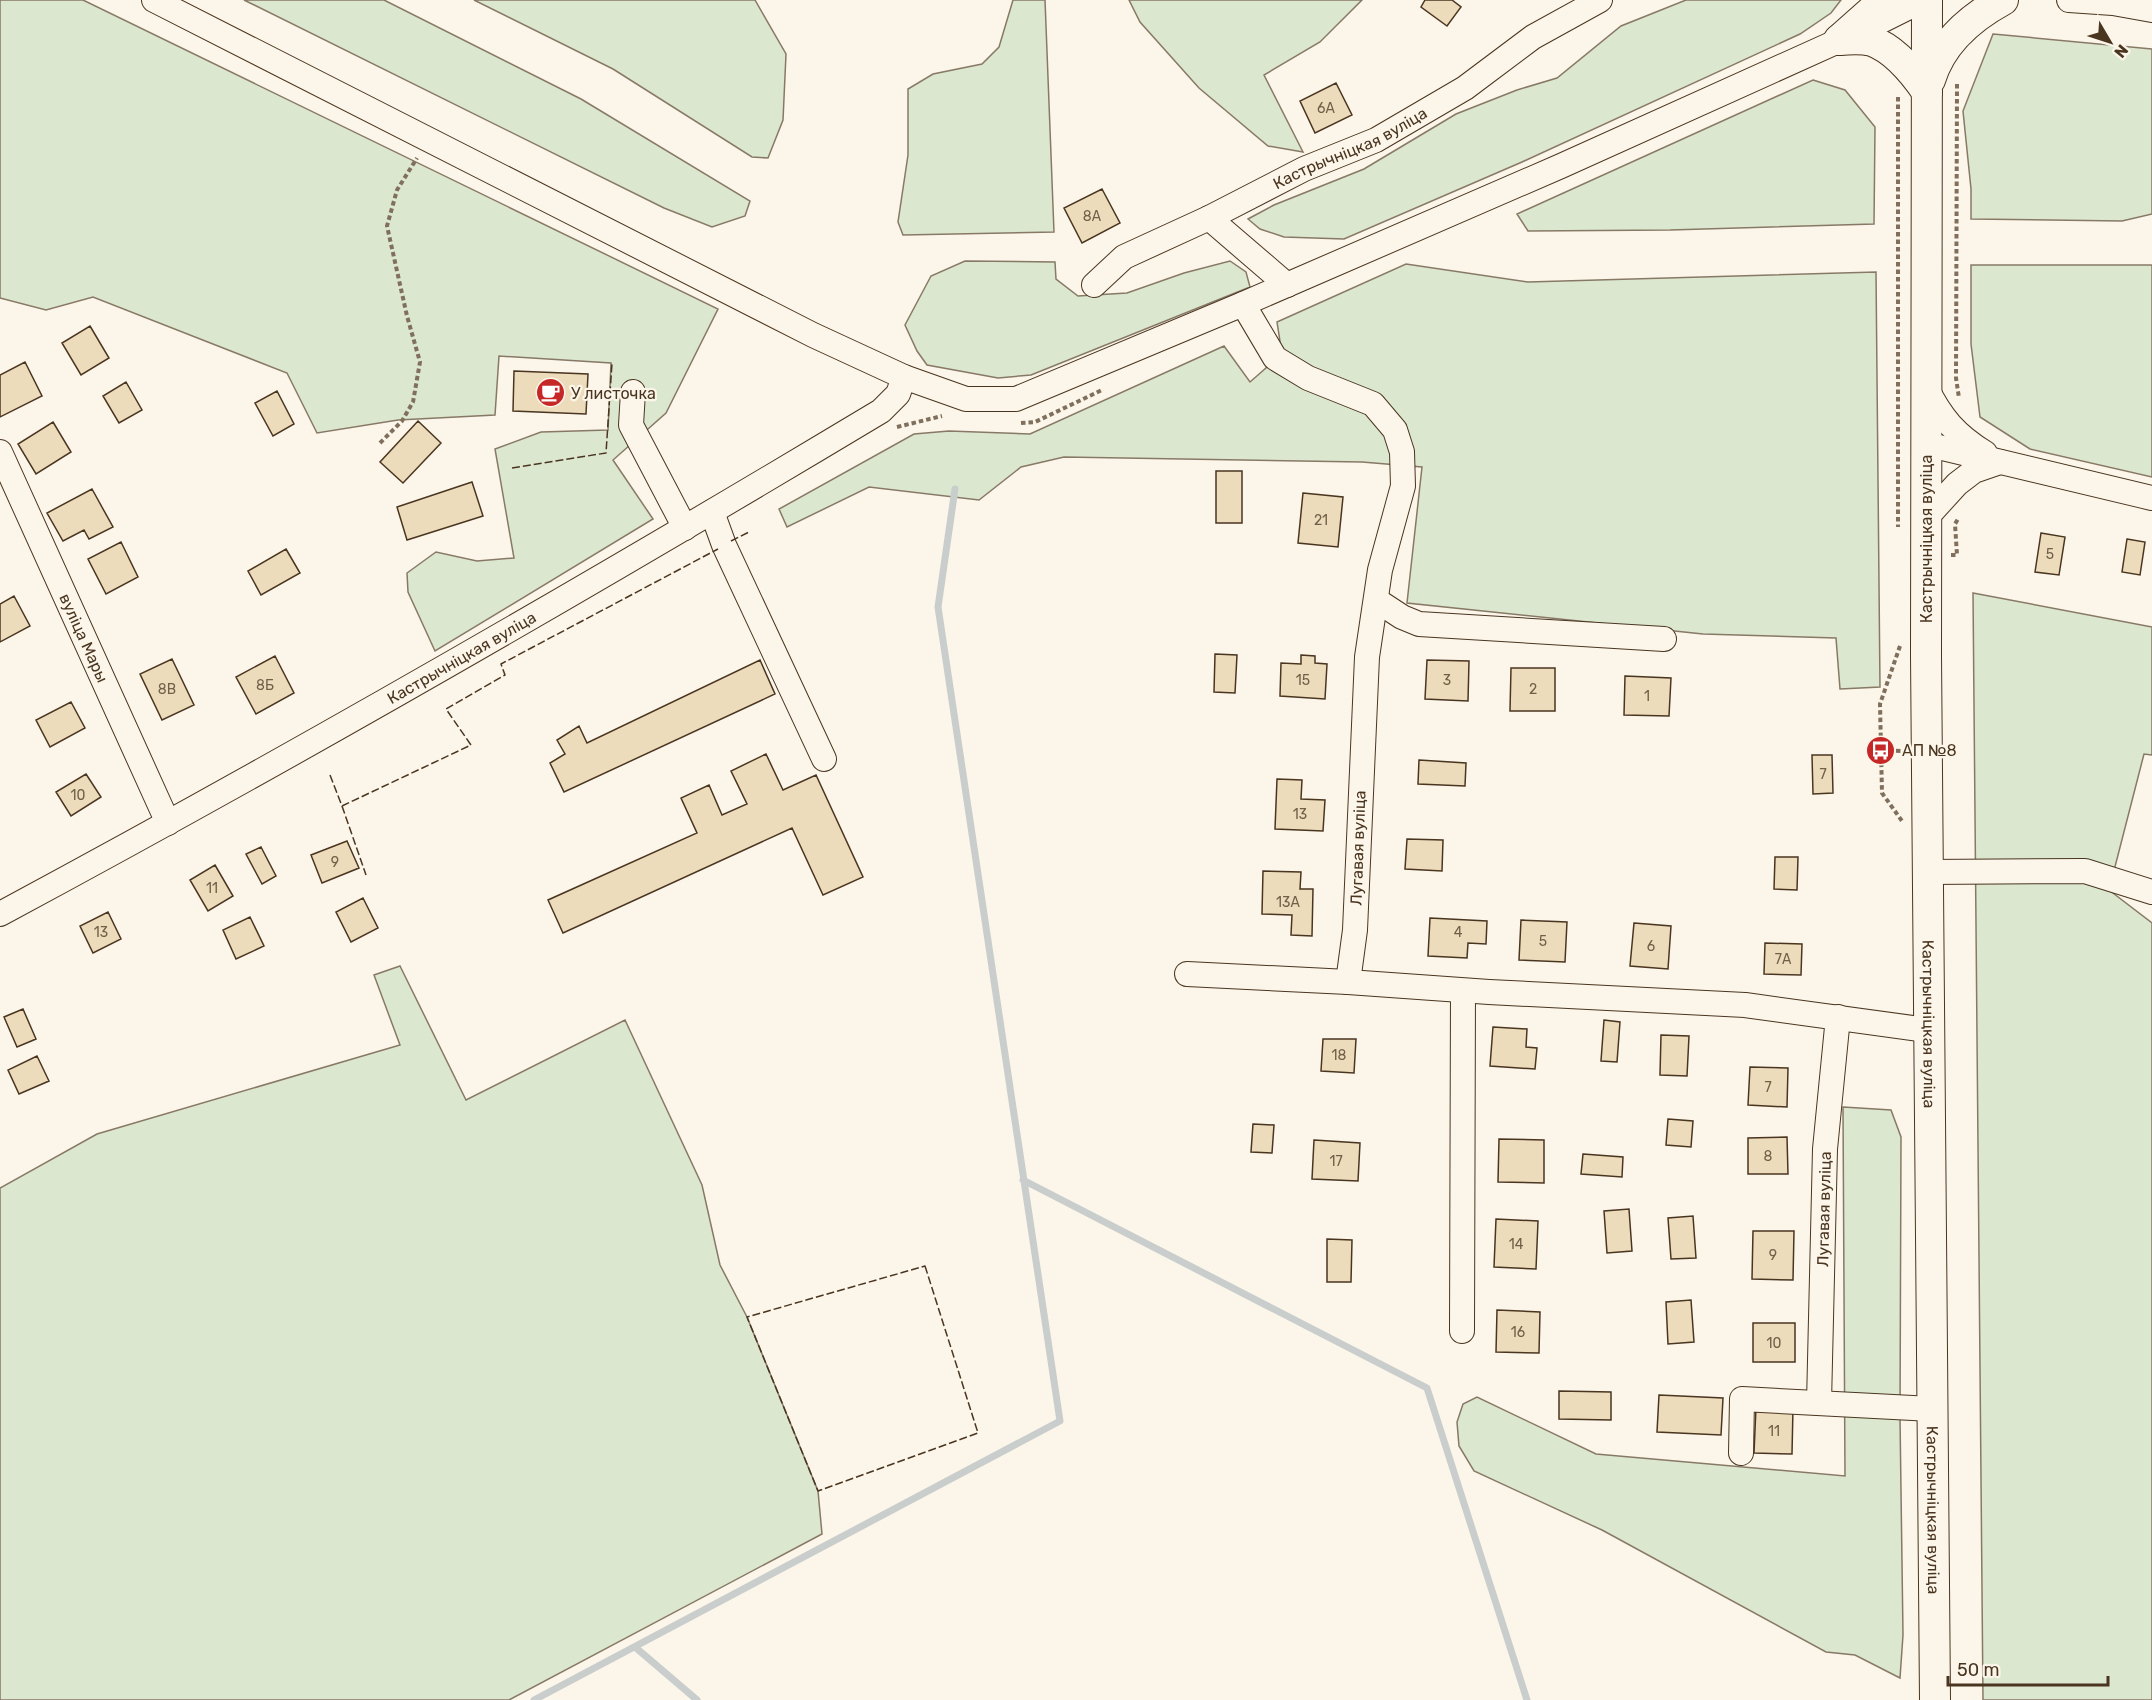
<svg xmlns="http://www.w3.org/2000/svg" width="2152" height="1700" viewBox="0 0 2152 1700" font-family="Rubik,sans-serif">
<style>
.green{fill:#dce7d0;stroke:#887966;stroke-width:1.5}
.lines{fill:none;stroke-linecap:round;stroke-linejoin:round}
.stream{stroke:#c9cecd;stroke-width:7}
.building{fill:#ecdcbc;stroke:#4a3520;stroke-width:1.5}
.minor-casing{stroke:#4a3520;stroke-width:26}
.major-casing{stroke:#4a3520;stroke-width:32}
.path{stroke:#7f6f5c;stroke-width:4;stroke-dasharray:4.5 3;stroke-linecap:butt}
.minor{stroke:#fbf6e9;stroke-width:24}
.major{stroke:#fbf6e9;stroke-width:30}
.fence{stroke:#4a3520;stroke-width:1.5;stroke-dasharray:8 3;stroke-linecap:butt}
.labels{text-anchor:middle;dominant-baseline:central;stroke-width:4.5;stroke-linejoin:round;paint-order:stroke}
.number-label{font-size:14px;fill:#725f47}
.street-label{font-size:16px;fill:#4a3520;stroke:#fbf6e9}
.poi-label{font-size:16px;fill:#4a3520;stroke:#fbf6e9;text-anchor:start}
</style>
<rect width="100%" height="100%" fill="#fbf6e9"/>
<path class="green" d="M0,0H83L718,309L666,413L613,460L653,519L435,651L408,592L407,573L436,552L477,561L514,558L495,449L541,432L608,430L611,363L499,356L495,415L398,420L317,433L287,373L93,297L46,310L0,298Z
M244,0H384L581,99L750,201L745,216L712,227L664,208Z
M474,0H755L786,54L783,120L768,158L752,157L613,69Z
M1013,0H1045L1054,232L903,235L898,222L908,155V89L933,74L982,64L999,47Z
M1129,0H1362L1320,42L1264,75L1303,152L1268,146L1199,88L1140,22Z
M1686,0H1841L1831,13L1800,34L1522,162L1344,239L1284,237L1260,229L1248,219L1274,205L1364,169L1456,114L1517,90L1557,78L1621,26Z
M1993,34L2152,49V214L2122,221L1971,219V189L1963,111Z
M1813,80L1845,90L1875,127L1874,224L1670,230L1528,231L1517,214Z
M965,261L1055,262L1056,279L1078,296L1127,293L1184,273L1230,261L1246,272L1250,287L1031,375L998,378L927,365L917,351L905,325L931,276Z
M1406,264L1528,282L1876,272L1880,687L1840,689L1836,638L1703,634L1407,603L1422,467L1362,462L1064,457L1021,467L979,500L869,487L787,527L779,509L914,434L949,431L1030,434L1224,346L1250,382L1282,354L1277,322Z
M1971,265H2152V477L2030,449L1980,417L1971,344Z
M1973,593L2152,627V755L2144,754L2109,890L2152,923V1700H1983Z
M400,966L466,1100L625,1020L702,1185L720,1265L747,1317L818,1491L822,1534L509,1700H0V1188L97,1134L400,1045L374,975Z
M1843,1107L1891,1110L1901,1137L1900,1418L1903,1635L1900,1678L1855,1655L1826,1652L1602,1530L1474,1471L1459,1446L1457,1422L1463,1404L1477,1397L1596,1454L1845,1476Z"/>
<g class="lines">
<path class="stream" d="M1023,1180L1427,1388L1527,1700
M635,1647L697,1700
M534,1700L1060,1421L938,607L955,489"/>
</g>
<path class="building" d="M1425,0H1452L1461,7L1447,26L1421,7Z
M1336,83L1352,115L1315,133L1300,101Z
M1102,189L1120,223L1082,243L1064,208Z
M90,326L109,358L81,375L62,343Z
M25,362L42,396L0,417V375Z
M514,371L588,374L586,414L513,411Z
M126,382L142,410L119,423L103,396Z
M277,391L294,424L273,436L255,403Z
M418,421L441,443L403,483L380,462Z
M53,422L71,452L36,474L18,444Z
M1216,471H1242V523H1216Z
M472,482L483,516L407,540L397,507Z
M92,489L113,527L89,539L84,530L63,541L47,513Z
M1303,493L1343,497L1338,547L1298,543Z
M2041,533L2065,537L2059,575L2035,572Z
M2127,539L2145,542L2140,575L2122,572Z
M121,542L138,577L106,594L88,559Z
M286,549L300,573L261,595L248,571Z
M14,596L30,626L0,642V604Z
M1215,654L1237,655L1235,693L1214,692Z
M1301,655L1315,656V663L1327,664L1325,699L1280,696L1281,663L1301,664Z
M275,656L294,693L256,714L236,677Z
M172,659L194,705L162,720L140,674Z
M760,660L775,694L564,792L550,763L565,754L557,740L579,726L587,743Z
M1427,660L1469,661L1468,701L1425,699Z
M1511,668H1555V711H1510Z
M1625,676L1671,678L1669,716L1624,715Z
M71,702L85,728L50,747L36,720Z
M766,754L783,790L816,775L863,877L823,895L792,828L563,933L548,900L697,833L681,798L709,785L722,815L747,804L731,771Z
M1812,755H1832L1833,793L1813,794Z
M1419,760L1466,763L1465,786L1418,784Z
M86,774L101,797L71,816L56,792Z
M1277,779L1302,780L1301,799L1325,800L1323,831L1275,829Z
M1407,839L1443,840L1442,871L1405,869Z
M347,841L359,868L322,883L311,855Z
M261,847L276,876L262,884L246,854Z
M1775,857H1798L1797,890L1774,889Z
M215,865L233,896L208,911L190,880Z
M1263,871L1301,872L1300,889H1313L1312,936L1291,935L1292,915L1262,914Z
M363,898L378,928L351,942L336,912Z
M108,912L121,939L93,953L80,926Z
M250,917L264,946L236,959L223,930Z
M1430,918L1487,921L1486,944L1468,943L1467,958L1428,956Z
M1521,920L1567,922L1565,962L1519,960Z
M1634,923L1671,926L1668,969L1630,966Z
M1765,943L1802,944L1801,975L1764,974Z
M23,1009L36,1039L17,1047L4,1017Z
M1604,1020L1620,1022L1617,1062L1601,1061Z
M1493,1027L1527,1029L1526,1047L1537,1048L1535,1069L1490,1066Z
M1661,1035L1689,1036L1687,1076L1660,1075Z
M1323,1039H1356L1354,1073L1321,1071Z
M37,1056L49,1081L19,1094L8,1070Z
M1750,1067L1788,1068L1787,1107L1748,1105Z
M1668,1119L1693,1121L1691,1147L1666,1145Z
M1253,1124L1274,1125L1272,1153L1251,1152Z
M1787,1137L1788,1174H1748V1138Z
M1499,1139L1544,1140V1183L1498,1182Z
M1314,1140L1360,1143L1358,1181L1312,1179Z
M1583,1154L1623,1157L1622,1177L1581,1174Z
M1629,1209L1632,1251L1607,1253L1604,1211Z
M1693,1216L1696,1258L1671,1259L1668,1218Z
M1496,1219L1538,1221L1536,1269L1494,1267Z
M1753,1231H1794L1793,1280L1752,1279Z
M1327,1239L1352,1240L1351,1282H1327Z
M1691,1300L1694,1342L1668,1344L1666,1302Z
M1497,1310L1540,1312L1539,1353L1496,1352Z
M1753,1323H1795V1362H1753Z
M1559,1391L1611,1392V1420L1559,1419Z
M1659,1395L1723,1398L1721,1435L1657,1432Z
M1756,1407L1793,1408L1792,1454L1754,1453Z"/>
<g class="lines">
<defs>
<g id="minor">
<path d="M154,0L813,335L904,377L966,399H1016L1243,304L1561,166L1867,28L1923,0"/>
<path d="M2069,0L2113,3L2152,10"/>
<path d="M1209,218L1287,285"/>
<path id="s1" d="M1094,285L1124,257L1209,218L1304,169L1376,140L1465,88L1533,37L1600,0"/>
<path d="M1243,304L1275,358L1308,378L1373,404L1395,430L1402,452L1403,486L1380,570L1367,657L1355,930L1348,982L1489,992L1745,1005L1927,1030"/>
<path d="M1926,387C1941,418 1956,435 1985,453"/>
<path d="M633,392L631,425L685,528"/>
<path d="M1926,444L2152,498"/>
<path id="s2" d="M0,452L168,823"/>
<path d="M712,512L724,545L824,759"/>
<path d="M1926,518L1957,484L1974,471L2000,462"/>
<path d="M1376,600L1402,617L1419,624L1664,639"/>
<path d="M1927,872L2085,871L2152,892"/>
<path id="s3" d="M0,914C298,754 591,585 881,411L898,394L904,377"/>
<path d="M1187,974L1348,982"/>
<path d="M1462,1331L1463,991"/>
<path id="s4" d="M1819,1403L1825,1149L1838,1017"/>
<path d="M1741,1453L1742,1399L1932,1409"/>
</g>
<g id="major">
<path id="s5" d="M1927,0L1926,656L1935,1700"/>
<path d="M1839,40C1850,39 1862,38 1872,41C1894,49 1914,73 1927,92"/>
<path d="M1839,40L1884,0"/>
<path d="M1930,80C1941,43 1970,18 2003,0"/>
</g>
</defs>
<use href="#minor" class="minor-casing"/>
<use href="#major" class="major-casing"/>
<path class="path" d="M1957,84L1956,378L1959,398
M1898,97V527
M1021,423L1035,422L1102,390
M897,427L942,416
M380,443L402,421L413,402L420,362L407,316L387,226L397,190L417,158
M1951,555H1957L1955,524L1958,519
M1900,646L1880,704L1882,793L1902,821
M1881,750L1901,751"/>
<use href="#minor" class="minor"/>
<use href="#major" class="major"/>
<path class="fence" d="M512,468L606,453L612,363
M731,541L749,532
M330,775L342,806L471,745L446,709L505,675L501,664L718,549
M342,806L366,875
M925,1266L978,1433L818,1491L747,1317Z"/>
</g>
<defs>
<symbol id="cafe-disc" viewBox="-11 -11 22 22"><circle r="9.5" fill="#c62828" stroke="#fbf6e9"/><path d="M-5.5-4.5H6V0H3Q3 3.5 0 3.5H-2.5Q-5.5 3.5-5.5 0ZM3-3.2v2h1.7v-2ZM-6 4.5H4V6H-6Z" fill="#fff"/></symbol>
<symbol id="bus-disc" viewBox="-11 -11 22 22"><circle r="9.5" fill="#c62828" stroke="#fbf6e9"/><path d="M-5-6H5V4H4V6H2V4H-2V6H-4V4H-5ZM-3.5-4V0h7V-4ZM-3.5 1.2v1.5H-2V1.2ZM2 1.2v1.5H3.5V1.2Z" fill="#fff"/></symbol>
</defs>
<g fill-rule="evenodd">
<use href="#cafe-disc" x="534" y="376" width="33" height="33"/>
<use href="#bus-disc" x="1864" y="734" width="33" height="33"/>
</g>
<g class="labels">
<g class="number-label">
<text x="1326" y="108">6А</text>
<text x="1092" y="216">8А</text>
<text x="1321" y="520">21</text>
<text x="2050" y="554">5</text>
<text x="1303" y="680">15</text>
<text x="1447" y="680">3</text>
<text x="265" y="685">8Б</text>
<text x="167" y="689">8В</text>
<text x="1533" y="689">2</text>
<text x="1647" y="696">1</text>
<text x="1823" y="774">7</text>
<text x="78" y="795">10</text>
<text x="1300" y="814">13</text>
<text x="335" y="862">9</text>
<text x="212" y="888">11</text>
<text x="1288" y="902">13А</text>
<text x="101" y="932">13</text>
<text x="1458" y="932">4</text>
<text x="1543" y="941">5</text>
<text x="1651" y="946">6</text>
<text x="1783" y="959">7А</text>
<text x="1339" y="1055">18</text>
<text x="1768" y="1087">7</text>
<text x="1768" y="1156">8</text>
<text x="1336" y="1161">17</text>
<text x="1516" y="1244">14</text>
<text x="1773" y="1255">9</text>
<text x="1518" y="1332">16</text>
<text x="1774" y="1343">10</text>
<text x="1774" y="1431">11</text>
</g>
<g class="street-label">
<text stroke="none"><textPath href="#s1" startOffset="292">Кастрычніцкая вуліца</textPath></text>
<text transform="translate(1926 539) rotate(-90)">Кастрычніцкая вуліца</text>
<text stroke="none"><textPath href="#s2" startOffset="204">вуліца Мары</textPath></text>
<text stroke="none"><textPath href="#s3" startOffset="528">Кастрычніцкая вуліца</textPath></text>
<text transform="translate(1358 848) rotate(-88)">Лугавая вуліца</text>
<text stroke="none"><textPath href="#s5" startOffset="1024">Кастрычніцкая вуліца</textPath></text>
<text stroke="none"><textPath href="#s4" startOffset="194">Лугавая вуліца</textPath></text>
<text stroke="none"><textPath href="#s5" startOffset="1510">Кастрычніцкая вуліца</textPath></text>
</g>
<g class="poi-label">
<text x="571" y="393">У листочка</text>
<text x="1902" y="750">АП №8</text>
</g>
</g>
<g transform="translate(2110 42) rotate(129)" stroke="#fbf6e9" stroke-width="4.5" paint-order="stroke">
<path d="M0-4.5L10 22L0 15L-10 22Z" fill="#4a3520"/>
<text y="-9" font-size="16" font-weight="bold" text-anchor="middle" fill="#4a3520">N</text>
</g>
<path d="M1948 1676v9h160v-9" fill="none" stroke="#4a3520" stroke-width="3"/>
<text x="1957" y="1676" font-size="18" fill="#4a3520" stroke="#fbf6e9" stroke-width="4.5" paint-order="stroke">50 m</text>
</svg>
